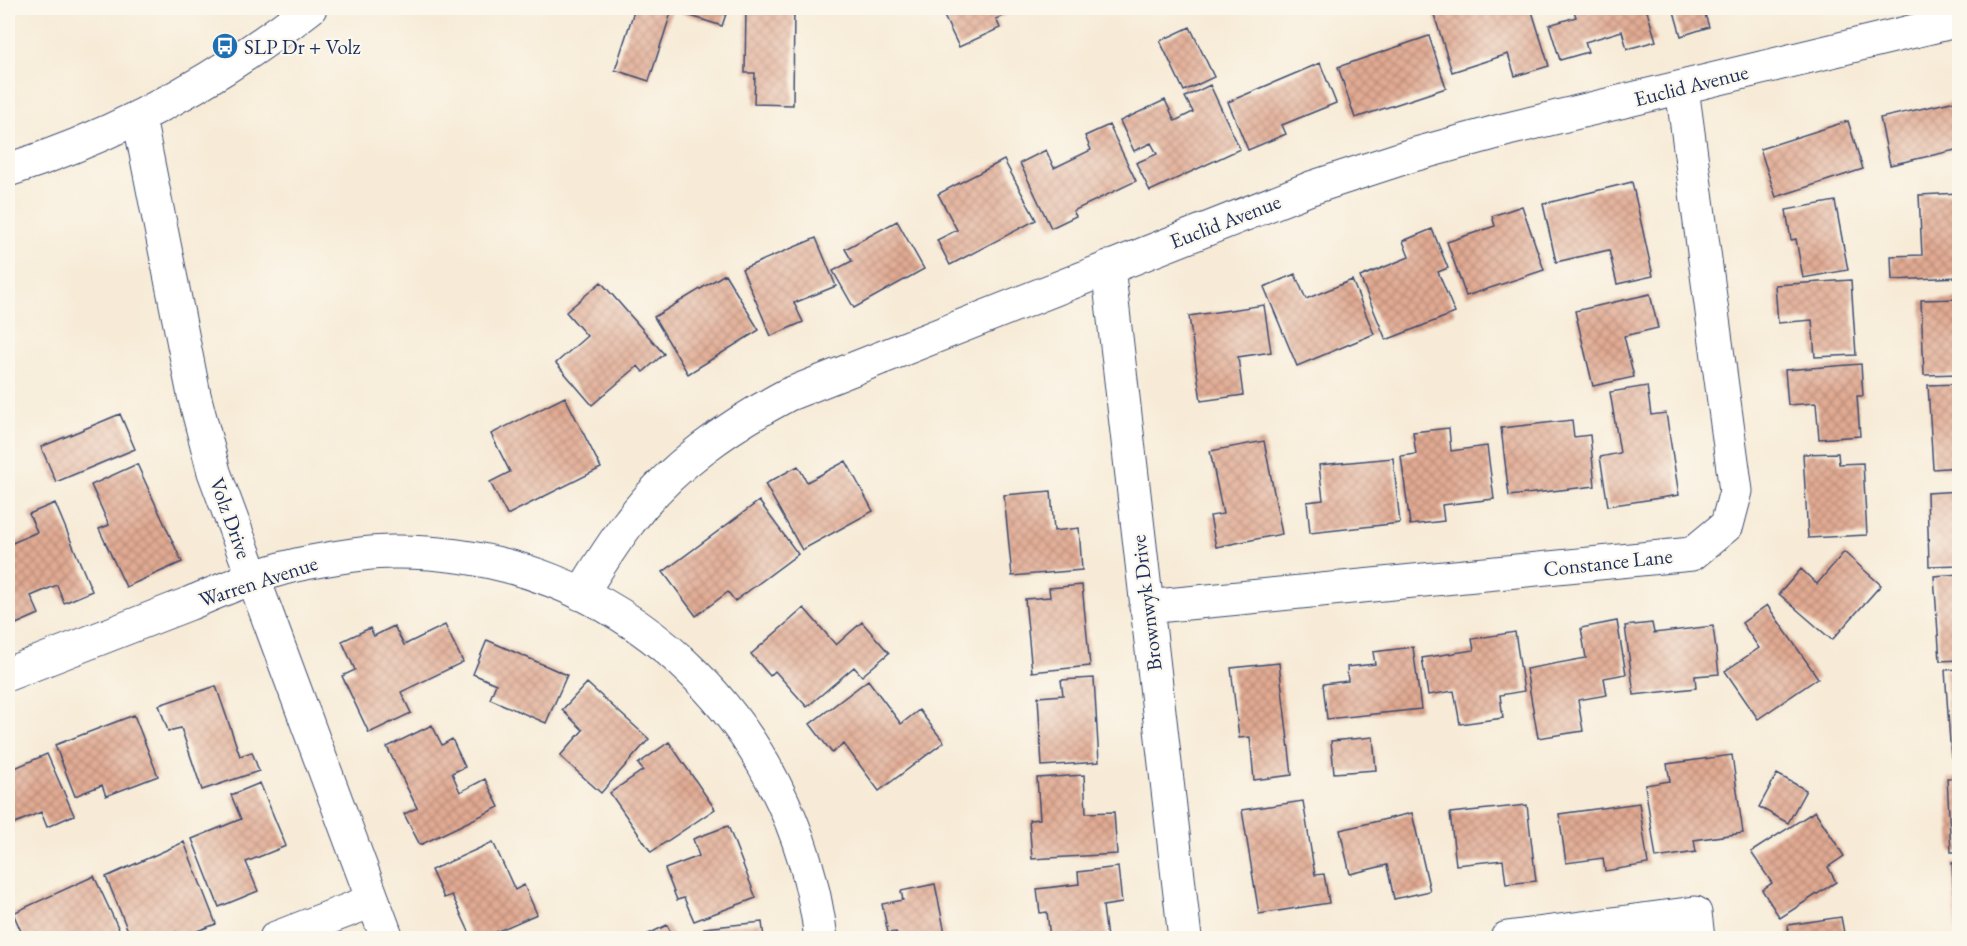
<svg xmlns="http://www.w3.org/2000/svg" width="1967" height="946" viewBox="0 0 1967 946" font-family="'EB Garamond',serif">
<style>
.building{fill:url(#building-cross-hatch)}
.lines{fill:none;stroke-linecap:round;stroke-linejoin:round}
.minor-casing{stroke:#3c4b70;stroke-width:35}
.minor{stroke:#fff;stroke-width:33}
.labels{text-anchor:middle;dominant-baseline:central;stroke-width:4.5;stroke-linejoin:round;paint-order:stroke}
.poi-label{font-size:21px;fill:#1b2f5e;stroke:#fbf7ec;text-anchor:start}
.street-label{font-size:21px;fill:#1b2f5e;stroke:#fbf7ec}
</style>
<defs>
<pattern id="building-cross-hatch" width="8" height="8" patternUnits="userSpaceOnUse" patternTransform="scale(1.5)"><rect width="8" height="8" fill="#e2aa92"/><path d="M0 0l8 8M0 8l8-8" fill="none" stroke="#b68b7a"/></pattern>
</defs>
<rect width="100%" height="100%" fill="#fbf7ec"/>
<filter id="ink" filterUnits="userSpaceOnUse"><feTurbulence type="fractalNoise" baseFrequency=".0167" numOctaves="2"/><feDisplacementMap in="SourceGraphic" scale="12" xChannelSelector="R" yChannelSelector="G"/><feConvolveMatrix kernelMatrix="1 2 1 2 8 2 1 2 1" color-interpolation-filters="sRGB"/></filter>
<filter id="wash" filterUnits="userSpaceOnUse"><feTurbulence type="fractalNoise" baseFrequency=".008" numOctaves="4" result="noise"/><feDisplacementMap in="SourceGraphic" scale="24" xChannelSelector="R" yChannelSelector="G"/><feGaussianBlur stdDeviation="1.35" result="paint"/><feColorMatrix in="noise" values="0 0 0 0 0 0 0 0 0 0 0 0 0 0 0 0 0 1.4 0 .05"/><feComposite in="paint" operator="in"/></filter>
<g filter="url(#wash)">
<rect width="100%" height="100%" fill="#f7ebd7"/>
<g id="blocks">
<path class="building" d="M635,8H728L722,26L672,10L649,81L615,70Z
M746,8H794L793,105L754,104L755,73H745Z
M940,8H1021L996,19L1000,28L959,47Z
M1432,8H1472L1474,14L1493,8H1531L1549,66L1515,76L1508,54L1452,72Z
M1573,8H1646L1656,41L1627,49L1622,31L1585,42L1588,52L1560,60L1549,25L1576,17Z
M1673,8H1703L1709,27L1681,36Z
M1190,27L1214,77L1184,91L1160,41Z
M1429,36L1446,88L1355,118L1338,67Z
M1320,63L1336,103L1282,125L1286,134L1248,150L1228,102Z
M1210,85L1240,149L1150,191L1136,163L1157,154L1151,143L1134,151L1120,121L1165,100L1175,121L1193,112L1185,97Z
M1960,100V149L1890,165L1880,118Z
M1848,121L1863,169L1776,197L1760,149Z
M1109,125L1136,181L1073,211L1076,216L1051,228L1020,163L1046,150L1054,168L1091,150L1085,136Z
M1004,160L1036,220L950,265L937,240L957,230L938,194Z
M1632,182L1653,276L1617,284L1609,250L1556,262L1543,204Z
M1960,193V277L1892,280L1891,256L1922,255L1919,195Z
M1835,201L1848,270L1803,278L1796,239L1791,240L1786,210Z
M1522,206L1544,270L1466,296L1447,242L1495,226L1492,216Z
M897,221L924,269L854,308L833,271L852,261L845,249Z
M1432,229L1448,268L1438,272L1455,313L1386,340L1360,277L1409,257L1403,241Z
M816,238L836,286L794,303L803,322L771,336L742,269Z
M725,274L759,330L688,374L654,317Z
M1295,274L1306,299L1352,280L1374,334L1297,366L1264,287Z
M1851,280L1856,355L1815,357L1812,320L1778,323L1775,285Z
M601,282L664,354L643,372L638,366L592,405L556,363L587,336L566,312Z
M1650,294L1658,328L1624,336L1634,377L1593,386L1575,311Z
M1960,299V374L1924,375L1921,300Z
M1264,305L1271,352L1238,357L1243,395L1201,401L1189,316Z
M1861,364L1863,396H1857L1860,436L1819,439L1816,403L1788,405L1785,370Z
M1960,384V467L1933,469L1928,385Z
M1647,386L1651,415L1666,413L1679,495L1608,506L1600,457L1620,453L1610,392Z
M565,397L601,468L507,515L490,482L510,472L491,434Z
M120,414L135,449L56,482L41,447Z
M1572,420L1574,437L1590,435L1595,486L1509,496L1501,428Z
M1449,428L1451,451L1487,446L1494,499L1442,505L1444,521L1410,525L1401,456L1416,454L1413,432Z
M1264,441L1282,534L1216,547L1210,516L1223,514L1210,451Z
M1838,453L1839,464L1863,463L1867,535L1808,538L1803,454Z
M1393,458L1400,523L1310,533L1307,502L1323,500L1319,465Z
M846,461L873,511L802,550L765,484L798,466L807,482Z
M137,464L182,562L126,587L99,529L109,525L91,485Z
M1051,491L1054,531L1079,528L1082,570L1012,576L1004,495Z
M1960,491V565L1929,566L1927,493Z
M759,501L798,554L735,601L728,592L696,616L663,572Z
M55,503L92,591L64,603L57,585L31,596L39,614L9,627L8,545L37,532L29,514Z
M1844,552L1881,585L1832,640L1779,594L1801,569L1817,584Z
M1960,574V660L1940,661L1934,576Z
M1082,585L1090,666L1032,672L1025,599L1050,597L1049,588Z
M1767,605L1818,678L1758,719L1725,671L1759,648L1742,623Z
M804,608L836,645L862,622L889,653L862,676L854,667L807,707L775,671L770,676L751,654Z
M1617,621L1626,674L1604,678L1607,695L1578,700L1583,731L1538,738L1526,669L1586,658L1581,628Z
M1652,623L1654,633L1713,626L1719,674L1695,676L1696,688L1634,695L1625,626Z
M445,625L463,662L401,692L411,713L369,733L342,676L355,670L342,641L370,628L374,636L394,626L404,645Z
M1515,632L1524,691L1500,695L1503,718L1460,724L1454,691L1428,695L1422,658L1474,650L1472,639Z
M487,640L567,675L546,723L490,699L496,684L473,674Z
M1413,647L1421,709L1327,719L1323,684L1348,681L1347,667L1375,664L1373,652Z
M1279,663L1292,775L1254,780L1250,737L1239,738L1231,668Z
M1960,669V756L1951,757L1945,670Z
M1094,678L1099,762L1042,766L1038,697L1063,695L1061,680Z
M868,680L901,724L919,710L944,742L879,791L844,744L832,753L810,724Z
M587,683L649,739L601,793L560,756L583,730L562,710Z
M216,686L240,756L252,752L259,771L202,790L181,728L168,731L159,705Z
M134,715L158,776L106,796L102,785L75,796L55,745Z
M432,725L442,745L452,739L465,767L452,773L460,792L485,779L499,807L420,845L404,814L417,808L387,747Z
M1373,737L1376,770L1334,773L1331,741Z
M669,742L715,809L651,852L610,793L643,770L638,764Z
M47,754L74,815L47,827L41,812L8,826V771Z
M1732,755L1743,833L1694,840L1696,852L1656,858L1645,785L1670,781L1667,764Z
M1777,774L1806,790L1788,823L1759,807Z
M1084,775L1086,813L1114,812L1117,854L1032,859L1029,820L1040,819L1037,778Z
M1947,778H1960V852H1951Z
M260,783L286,846L246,862L258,891L219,907L192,839L241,819L231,795Z
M1303,801L1315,875L1324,874L1329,903L1259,914L1242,810Z
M1639,803L1648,864L1605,871L1603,858L1566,863L1559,814Z
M1527,805L1536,881L1506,884L1503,860L1456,865L1450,813Z
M1815,811L1844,856L1828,867L1836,882L1780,918L1762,890L1772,883L1751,852Z
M1412,813L1430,891L1394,899L1387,865L1350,874L1340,830Z
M728,826L756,898L694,921L684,898L677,900L665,869L699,856L693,839Z
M184,842L216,924L178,938L176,932L158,938H131L106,877Z
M493,842L515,890L524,885L537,914L482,938H472L452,895L444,898L431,870Z
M1960,862V938H1956L1952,863Z
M1118,867L1122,903L1103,906L1107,938H1050L1047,912L1040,913L1037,889L1079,884L1078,872Z
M94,876L123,938H24L13,913Z
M935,884L946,938H898L896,932L888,933L882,904L903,900L901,891Z
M1841,917L1845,938H1789L1788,925Z
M762,922L764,938H705L704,928Z
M667,925L674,938H640Z
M514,933L516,938H502Z"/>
</g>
</g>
<g filter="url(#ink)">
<use href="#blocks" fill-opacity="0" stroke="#3c4b70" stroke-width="1.5"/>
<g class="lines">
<defs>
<path id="minor" d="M139,118L194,395L214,472L387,938
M8,170C118,135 219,79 310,8
M1108,267L1185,938
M581,594C597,569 612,544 630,521C671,466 727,427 787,395L1311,188L1409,156L1508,129L1960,20
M1146,607L1692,554L1727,525L1736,491L1682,88
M8,674C68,651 128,627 188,604C227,588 269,569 311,562C338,557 366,552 394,552C620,550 794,719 821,938
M276,938L372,901
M1507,938L1695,913L1698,938"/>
</defs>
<use href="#minor" class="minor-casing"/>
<use href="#minor" class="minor"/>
</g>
</g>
<defs>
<symbol id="bus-disc" viewBox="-11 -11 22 22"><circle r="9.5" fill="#1f6fb2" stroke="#fbf7ec"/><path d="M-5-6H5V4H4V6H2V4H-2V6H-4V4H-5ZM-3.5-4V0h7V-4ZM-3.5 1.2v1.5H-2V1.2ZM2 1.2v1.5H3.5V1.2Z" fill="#fff"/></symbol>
</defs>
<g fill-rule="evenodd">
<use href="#bus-disc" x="210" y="31" width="30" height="30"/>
</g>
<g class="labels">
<g class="poi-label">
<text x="244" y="46">SLP Dr + Volz</text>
</g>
<g class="street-label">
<text transform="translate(1691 85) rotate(-14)">Euclid Avenue</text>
<text transform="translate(1225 221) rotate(-21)">Euclid Avenue</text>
<text transform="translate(231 518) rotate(70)">Volz Drive</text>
<text transform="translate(1608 562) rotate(-6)">Constance Lane</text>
<text transform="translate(258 581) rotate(-18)">Warren Avenue</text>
<text transform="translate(1146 603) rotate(-97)">Brownwyk Drive</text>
</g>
</g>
<rect width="1967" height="946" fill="none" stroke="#fbf7ec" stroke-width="30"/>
</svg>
